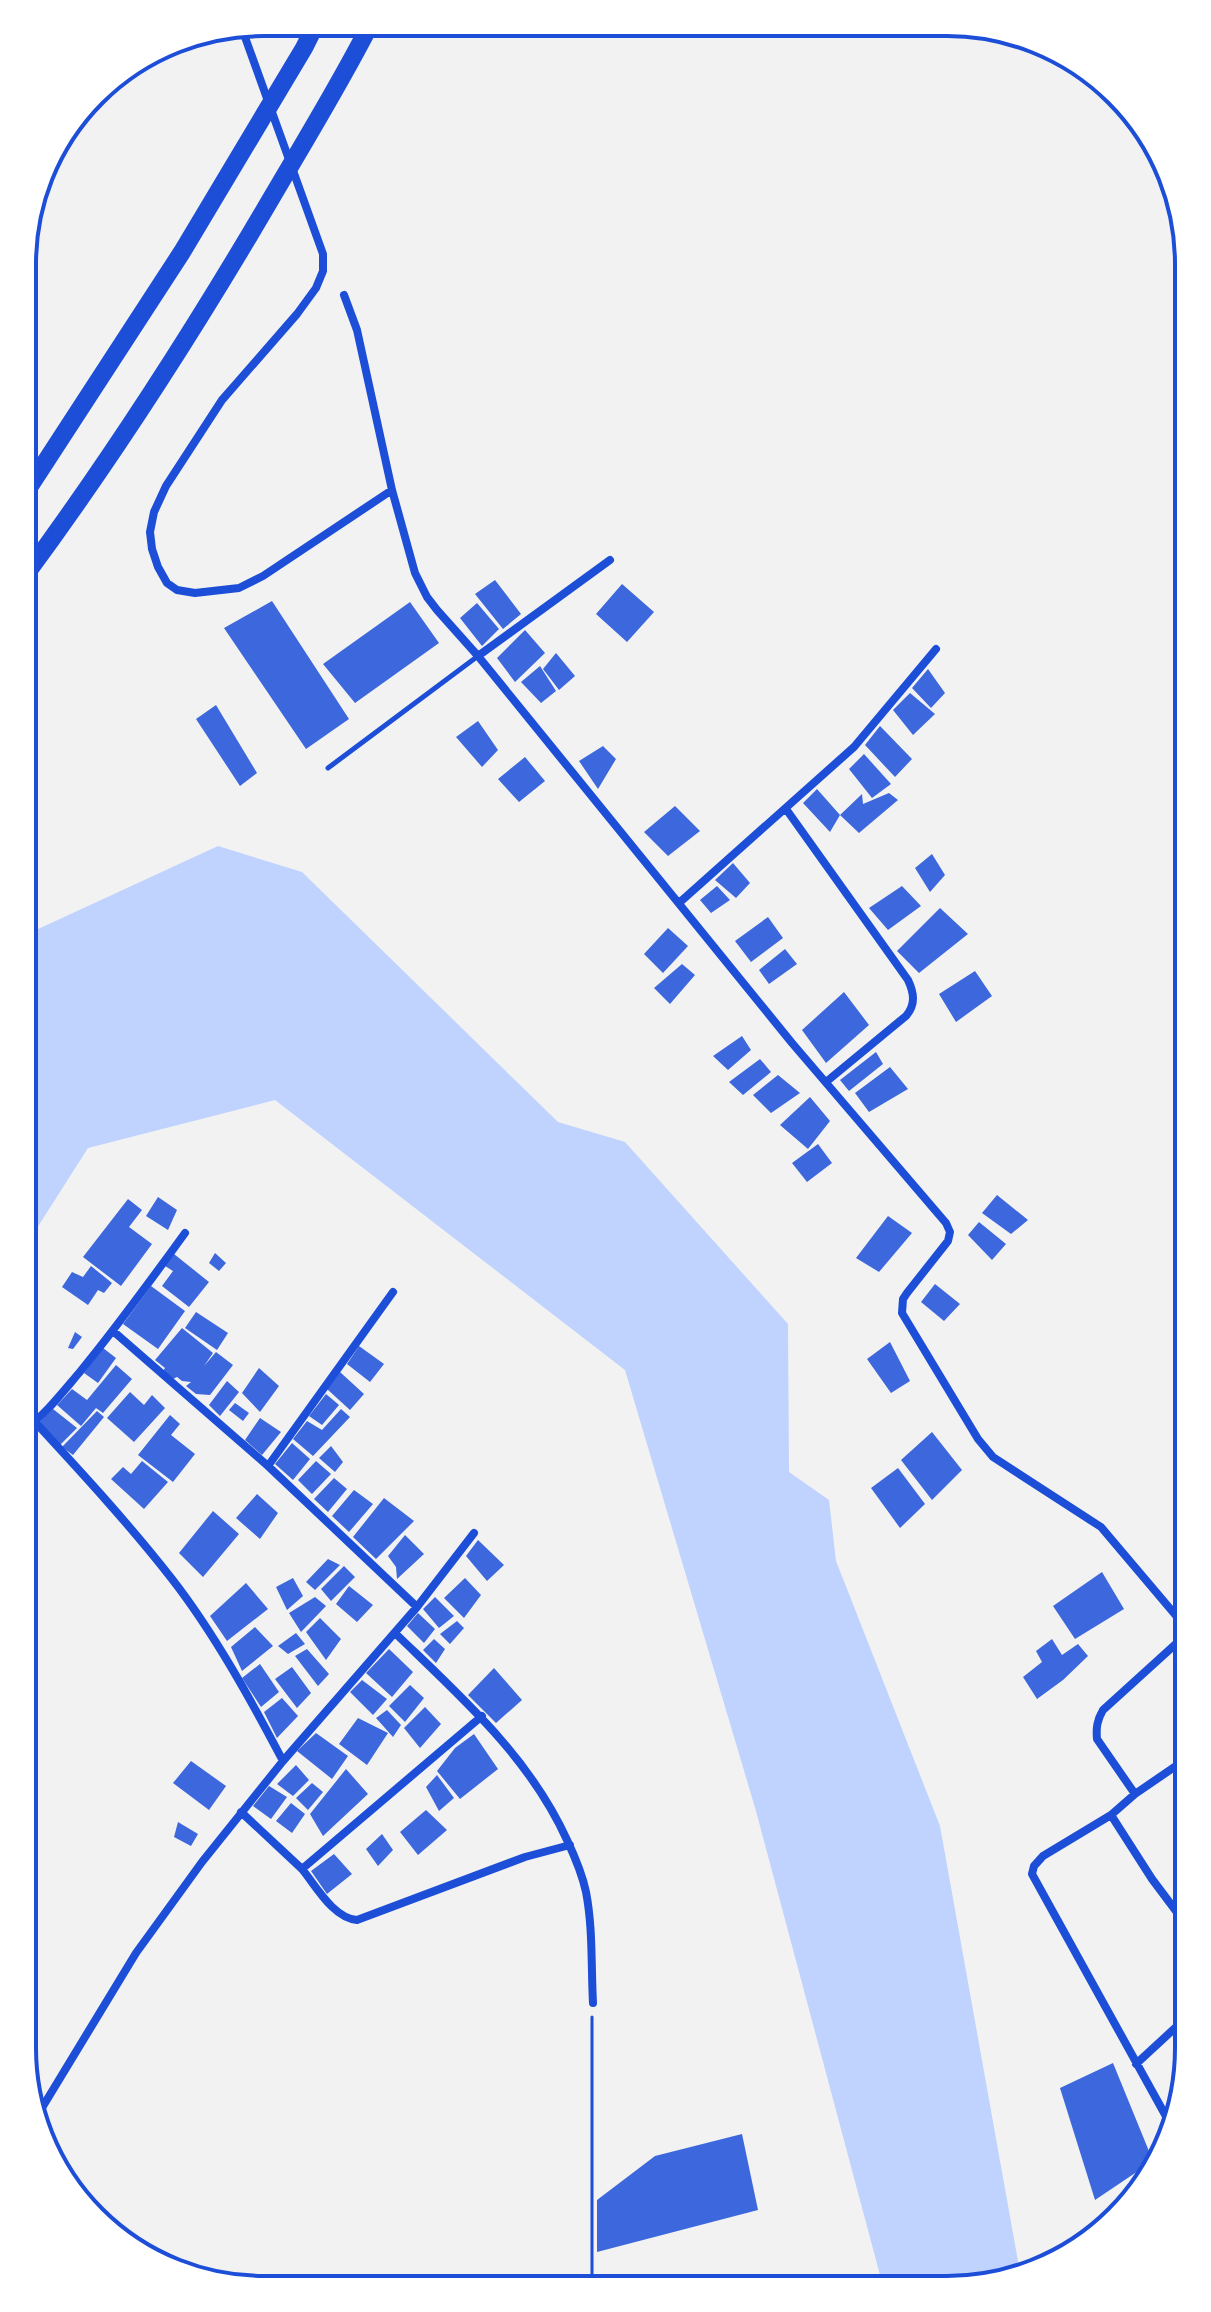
<svg xmlns="http://www.w3.org/2000/svg" width="1211" height="2312" viewBox="0 0 1211 2312" font-family="'PT Sans',sans-serif">
<style>
.water{fill:#bfd3fe}
.building{fill:#3d67dc}
.lines{fill:none;stroke-linecap:round;stroke-linejoin:round}
.path{stroke:#1d4ed8;stroke-width:3}
.service{stroke:#1d4ed8;stroke-width:5}
.minor{stroke:#1d4ed8;stroke-width:8}
.motorway{stroke:#1d4ed8;stroke-width:18}
.rim{fill:none;stroke:#1d4ed8;stroke-width:4}
</style>
<rect width="100%" height="100%" fill="#f2f2f2"/>
<path class="water" d="M218,846L302,872L558,1122L625,1142L788,1324L789,1472L829,1500L836,1561L940,1826L1021,2278L947,2290H884L756,1811L625,1370L275,1100L88,1148L23,1250V936Z"/>
<path class="building" d="M495,580L521,614L503,629L475,594Z
M622,584L654,612L627,642L596,614Z
M272,601L349,719L306,749L224,628Z
M410,602L439,643L355,703L323,664Z
M477,603L499,629L482,646L460,618Z
M525,630L545,653L515,682L497,658Z
M556,653L575,676L559,690L543,669Z
M540,666L556,691L541,703L521,682Z
M928,669L945,693L931,708L912,688Z
M910,693L935,714L913,735L893,710Z
M216,705L257,773L240,786L196,719Z
M478,721L498,750L482,767L456,737Z
M880,726L912,759L895,777L865,745Z
M603,746L616,759L598,789L579,761Z
M864,754L891,784L872,798L849,769Z
M525,757L545,781L519,802L498,779Z
M817,789L840,815L830,832L803,803Z
M889,793L898,800L859,833L840,815L862,794L863,804Z
M675,806L700,831L668,856L644,832Z
M932,854L945,875L930,892L915,868Z
M733,863L750,883L736,898L715,880Z
M717,886L730,900L711,913L700,900Z
M902,886L921,906L888,930L869,908Z
M940,908L968,934L919,973L897,951Z
M768,917L783,938L751,962L735,941Z
M668,928L688,946L663,973L644,954Z
M785,949L797,964L769,984L759,970Z
M682,964L695,975L670,1004L654,988Z
M975,971L992,996L956,1022L939,994Z
M844,992L869,1025L826,1063L802,1030Z
M742,1036L751,1050L728,1070L713,1056Z
M876,1052L883,1064L849,1091L840,1080Z
M760,1059L771,1072L743,1095L729,1082Z
M890,1067L908,1089L869,1112L855,1093Z
M778,1075L800,1093L771,1113L753,1095Z
M810,1097L830,1121L808,1149L780,1125Z
M818,1144L832,1163L807,1182L792,1163Z
M997,1195L1028,1220L1011,1234L982,1213Z
M158,1197L177,1210L168,1230L146,1216Z
M128,1199L142,1210L129,1227L152,1244L121,1286L83,1257Z
M888,1216L912,1233L879,1272L856,1258Z
M979,1222L1006,1244L992,1260L968,1235Z
M215,1253L226,1263L219,1271L209,1263Z
M174,1254L209,1282L189,1307L162,1286L173,1271L165,1266Z
M91,1266L112,1283L104,1293L98,1290L88,1305L62,1287L72,1272L83,1277Z
M935,1284L960,1304L944,1321L921,1302Z
M151,1286L185,1311L158,1349L123,1324Z
M196,1312L228,1333L217,1350L185,1328Z
M182,1328L213,1353L204,1366L216,1352L233,1365L210,1395L196,1394L186,1386L191,1382L182,1381L177,1377L173,1379L163,1371L165,1368L155,1360Z
M75,1332L82,1337L73,1349L68,1348Z
M890,1342L910,1381L891,1393L867,1359Z
M359,1346L384,1364L370,1382L347,1364Z
M103,1348L116,1358L98,1383L84,1373Z
M116,1365L132,1379L103,1413L96,1408L81,1426L57,1405L72,1389L87,1400Z
M259,1368L279,1386L260,1412L242,1393Z
M340,1372L364,1394L350,1410L327,1389Z
M227,1381L239,1392L220,1416L209,1405Z
M130,1392L144,1405L152,1395L165,1408L134,1442L107,1418Z
M326,1394L339,1405L322,1425L309,1416Z
M235,1403L249,1413L243,1421L229,1410Z
M53,1409L77,1428L58,1447L39,1423Z
M341,1409L350,1417L313,1456L293,1439L307,1421L322,1430Z
M97,1411L104,1417L73,1455L62,1447Z
M170,1415L180,1424L171,1435L195,1454L173,1482L138,1455Z
M260,1418L281,1432L262,1455L245,1440Z
M932,1432L962,1470L932,1500L901,1460Z
M292,1443L310,1459L293,1480L275,1464Z
M331,1446L343,1462L335,1472L319,1458Z
M142,1461L168,1482L144,1509L111,1479L123,1467L131,1474Z
M316,1461L331,1474L312,1494L298,1480Z
M898,1468L925,1504L900,1528L871,1488Z
M334,1478L347,1489L328,1512L314,1499Z
M354,1490L373,1504L349,1532L332,1516Z
M257,1494L278,1513L260,1539L236,1518Z
M384,1498L414,1521L376,1559L353,1537Z
M213,1511L239,1534L203,1577L179,1553Z
M405,1535L424,1554L397,1579L396,1567L388,1556Z
M478,1540L504,1565L487,1581L466,1556Z
M328,1559L340,1565L315,1590L306,1582Z
M344,1566L355,1577L331,1601L321,1589Z
M1102,1572L1124,1609L1075,1639L1053,1606Z
M293,1578L303,1596L287,1610L276,1587Z
M465,1578L481,1595L464,1618L444,1598Z
M246,1583L268,1609L227,1641L210,1616Z
M349,1586L373,1605L357,1622L336,1604Z
M315,1597L326,1606L301,1632L289,1613Z
M435,1597L454,1616L439,1628L423,1609Z
M418,1613L435,1629L424,1643L407,1626Z
M320,1618L341,1639L326,1660L306,1632Z
M457,1621L464,1628L450,1644L440,1634Z
M255,1627L273,1646L242,1671L231,1647Z
M296,1633L305,1644L288,1654L278,1646Z
M434,1639L445,1649L436,1663L423,1650Z
M1052,1639L1062,1655L1078,1644L1088,1656L1063,1680L1037,1699L1023,1677L1042,1662L1036,1651Z
M307,1649L329,1674L318,1686L295,1656Z
M389,1649L413,1672L392,1697L366,1673Z
M260,1664L279,1692L261,1707L242,1678Z
M292,1667L311,1693L297,1708L275,1679Z
M494,1668L522,1700L496,1723L468,1695Z
M362,1680L387,1699L373,1715L350,1692Z
M410,1685L424,1698L405,1722L389,1706Z
M282,1698L298,1716L277,1738L264,1712Z
M425,1707L441,1724L420,1748L404,1728Z
M387,1710L401,1725L393,1737L376,1718Z
M358,1718L388,1733L367,1765L339,1744Z
M316,1733L348,1756L332,1779L297,1751Z
M474,1734L498,1769L460,1799L437,1771L455,1748Z
M191,1761L226,1786L209,1810L173,1783Z
M296,1765L309,1780L293,1796L277,1784Z
M346,1769L368,1794L323,1836L310,1814Z
M437,1775L454,1798L439,1811L426,1787Z
M312,1783L323,1792L308,1810L296,1798Z
M269,1786L287,1797L271,1819L253,1806Z
M291,1803L305,1814L292,1833L276,1821Z
M426,1810L447,1830L418,1855L400,1832Z
M178,1822L198,1834L191,1846L174,1837Z
M382,1834L393,1850L378,1866L366,1849Z
M334,1854L352,1874L327,1894L311,1871Z
M1113,2063L1153,2161L1095,2200L1060,2088Z
M742,2134L758,2210L597,2252V2200L655,2156Z"/>
<g class="lines">
<path class="path" d="M592,2017V2289"/>
<path class="service" d="M328,768L478,656"/>
<path class="minor" d="M241,26L323,254V271L316,288L297,314L222,400L166,486L154,512L150,532L152,549L158,567L167,583L177,590L195,593L239,588L263,576L392,490
M344,295L357,330L392,490L415,573L427,597L437,610L478,656L792,1043L946,1223L950,1232L948,1241L907,1293L903,1299L902,1313L978,1439L993,1457L1101,1527L1189,1631
M478,656L610,560
M786,809L908,980C914,993 916,1004 906,1016L826,1082
M679,903L854,747L936,649
M113,1331L268,1466L417,1607
M35,1422C82,1473 129,1524 172,1579C214,1633 251,1700 283,1761
M23,1431C45,1415 62,1393 79,1373C116,1328 151,1280 185,1233
M268,1466L393,1292
M395,1633C460,1696 529,1756 567,1840C575,1857 582,1873 586,1892C593,1928 591,1966 593,2003
M1135,1794L1097,1739C1096,1728 1097,1720 1103,1710L1189,1632
M241,1812L302,1869L482,1716
M1111,1815L1043,1856L1034,1866L1032,1874L1173,2129
M302,1869C316,1886 333,1918 357,1920L525,1857L570,1845
M1188,1927L1152,1879L1111,1815L1135,1794L1189,1757
M1136,2064L1188,2016
M34,2121L136,1953L202,1862L283,1761L417,1607L474,1533"/>
<path class="motorway" d="M24,495L182,252L304,48L317,22
M24,577C114,455 196,327 272,197C306,139 341,82 371,23"/>
</g>
<path d="M0 0H1211V2312H0ZM264 36H947A228 228 0 0 1 1175 264V2048A228 228 0 0 1 947 2276H264A228 228 0 0 1 36 2048V264A228 228 0 0 1 264 36Z" fill="#fff" fill-rule="evenodd"/>
<path class="rim" d="M264 36H947A228 228 0 0 1 1175 264V2048A228 228 0 0 1 947 2276H264A228 228 0 0 1 36 2048V264A228 228 0 0 1 264 36Z"/>
</svg>
